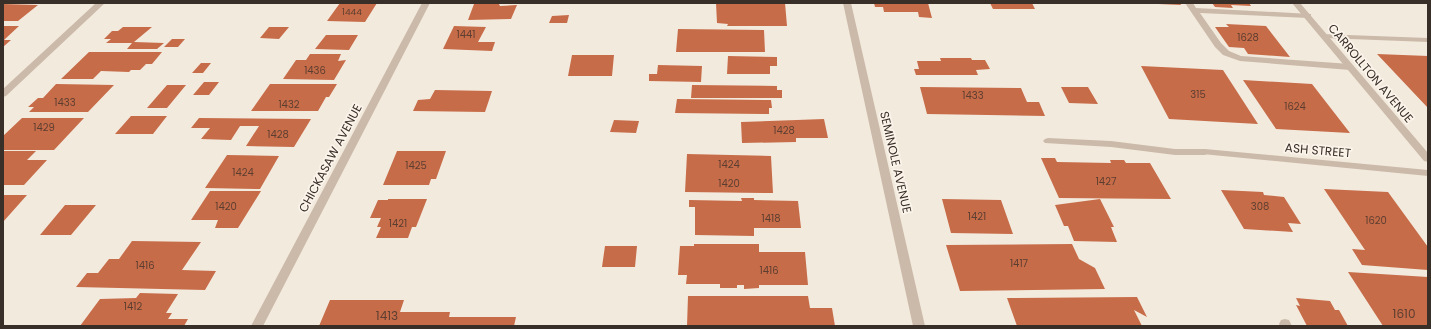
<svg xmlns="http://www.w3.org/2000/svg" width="1431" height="329" viewBox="0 0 1431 329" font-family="Poppins,sans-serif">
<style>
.building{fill:#c76c48}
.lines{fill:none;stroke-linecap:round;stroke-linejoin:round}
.lane{fill:#cbbaa9;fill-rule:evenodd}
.street{fill:#cbbaa9;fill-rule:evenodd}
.labels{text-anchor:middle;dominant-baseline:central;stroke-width:3.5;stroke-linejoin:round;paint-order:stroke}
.far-number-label{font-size:9px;fill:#5c3e31}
.number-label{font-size:10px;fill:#5c3e31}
.street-label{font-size:12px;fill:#392f29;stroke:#faf4ea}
.near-number-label{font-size:12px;fill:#5c3e31}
</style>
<rect width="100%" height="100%" fill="#f3eade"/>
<path class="building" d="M340,3H377L365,22L327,21Z
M716,3H785L787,26H727L728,24L717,23Z
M874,3H928L932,18L919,17L918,12H884L883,7H875Z
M990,3H1032L1035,9H993Z
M1158,3H1180L1181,5L1158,4Z
M1212,3H1249L1251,6L1231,5L1233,8L1215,7Z
M3,4L38,5L18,21H3Z
M474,4H499L500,6L517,5L511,19L468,20Z
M569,15L567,23H549L552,16Z
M1226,24L1266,26L1290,57L1248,54L1244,48L1229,47L1215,27H1229Z
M3,26H19L4,40H11L3,47Z
M454,26L486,27L478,42H495L492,51L443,49Z
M123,27H152L134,42L164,43L157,49H127L132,43H106L111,39H104L112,31H118Z
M269,27H289L279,39L260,38Z
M678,29L764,30L765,52H676Z
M326,35H358L349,50L315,49Z
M172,39H185L178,47H164Z
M89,52H162L152,64H146L140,70H131L129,72L101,71L93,79H61Z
M310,54H341L338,61L346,60L334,80L283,79L296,60H306Z
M1377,54L1428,56V108Z
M572,55H614L612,76H568Z
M728,56L777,57V66H770V74H727Z
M940,58H971L972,60H985L990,69L976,70L978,75H916L914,69H919L917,61H941Z
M201,63H211L203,73H192Z
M658,65L702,66L701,82L649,81V74H657Z
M1141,66L1223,70L1258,124L1169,119Z
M1243,80L1312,84L1350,133L1276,129Z
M204,82H219L209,95H193Z
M56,84L114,85L88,112H29L34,107H28L38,98H43Z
M270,84H337L329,97H326L318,111H251Z
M167,85H186L167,108H147Z
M692,85L777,86V90H782V98H691Z
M920,87L1021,88L1027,102H1039L1045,116L927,114Z
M1061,87H1088L1098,104L1069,103Z
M435,90L492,91L485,112L413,111L418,100L430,99Z
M677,99L771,100L772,108H769V114L675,113Z
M131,116H167L153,134H115Z
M22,118H84L54,150H3V136Z
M199,118L311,119L294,147L246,146L259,126H240L231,140L201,139L210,128H191Z
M824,119L828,138H796V142L742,143L741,122Z
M614,120L639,121L636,133L610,132Z
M3,151H36L27,160H47L24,185H3Z
M397,151H446L436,179H431L429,185H383Z
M687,154L771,156L773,193L685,192Z
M227,155L279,156L260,189L205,188Z
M1041,158H1055L1057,162L1111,163L1110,160H1124L1126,163H1150L1171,199L1059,198Z
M1324,189L1388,192L1428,247V270L1362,265L1352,249L1365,250Z
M1221,190L1263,192L1264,195L1284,197L1301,224L1288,223L1293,232L1244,229Z
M210,191H261L238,228H215L218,220H191Z
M3,195H27L3,222Z
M741,198H754V200L798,201L801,228H754V236L695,235V207H689V200L742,201Z
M388,199H427L416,227H412L408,238H376L381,227H377L381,218H370L378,200H388Z
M942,199L1001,200L1013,234L951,233Z
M1100,199L1114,227H1111L1117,242L1074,241L1068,226H1064L1055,205Z
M65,205H96L71,235H40Z
M132,241L201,242L182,270L216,271L205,290L76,287L87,273H98L109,259H119Z
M694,244H759V252H805L808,285H759V288L744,289V285H737V288H720V284H686L687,275H678L680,246H694Z
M1072,244L1079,259L1095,268L1105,289L960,291L946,245Z
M605,246H637L635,267H602Z
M1348,272L1428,277V326H1383Z
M140,293L178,294L166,313H172L168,319H188L184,326H80L100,299L136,298Z
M688,296H808L810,308H832L835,326H687Z
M1137,297L1147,317L1134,310L1142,326H1017L1007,298Z
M1296,298L1330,301L1335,310H1339L1348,326H1307L1296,305L1300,306Z
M330,300H404L400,312H450L449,317H516L514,326H319Z"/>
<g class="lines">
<path class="lane" d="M1185,3H1193L1196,8L1311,14V18H1308L1200,13L1221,43L1229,51L1241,56L1350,64L1354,67L1350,70L1240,61L1223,55L1215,47Z
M1321,34L1428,38V42L1324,38L1320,36Z
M1048,138L1111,141L1175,149H1205L1210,152L1205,155H1175L1111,147L1045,143L1043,141L1045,139Z
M1285,319L1289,320L1292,326H1280L1279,324L1281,320Z"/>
<path class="street" d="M96,3H105L6,96L3,97V89Z
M422,3H430L263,326H251Z
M843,3H851L925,326H913Z
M1292,3H1300L1428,153V162L1424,161Z
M1205,149L1428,170V176L1202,154L1200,152Z"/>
</g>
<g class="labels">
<g class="far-number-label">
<text x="352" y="12">1444</text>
</g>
<g class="number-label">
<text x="466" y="34">1441</text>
<text x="1248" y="37">1628</text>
<text x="315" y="70">1436</text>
<text x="1198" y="94">315</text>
<text x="973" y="95">1433</text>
<text x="65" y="102">1433</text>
<text x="289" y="104">1432</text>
<text x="1295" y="106">1624</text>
<text x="44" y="127">1429</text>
<text x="784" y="130">1428</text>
<text x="278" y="134">1428</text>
<text x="729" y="164">1424</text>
<text x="416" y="165">1425</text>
<text x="243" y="172">1424</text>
<text x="1106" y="181">1427</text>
<text x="729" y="183">1420</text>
<text x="226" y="206">1420</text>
<text x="1260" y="206">308</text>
<text x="977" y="216">1421</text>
<text x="771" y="218">1418</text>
<text x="1376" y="220">1620</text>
<text x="398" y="223">1421</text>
<text x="1019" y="263">1417</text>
<text x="145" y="265">1416</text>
<text x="769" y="270">1416</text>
<text x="133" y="306">1412</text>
</g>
<g class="street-label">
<text transform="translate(1371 73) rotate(50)">CARROLLTON AVENUE</text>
<text transform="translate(1318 150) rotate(5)">ASH STREET</text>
<text transform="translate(330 158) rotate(-62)">CHICKASAW AVENUE</text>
<text transform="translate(896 162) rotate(77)">SEMINOLE AVENUE</text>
</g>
<g class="near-number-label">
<text x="1404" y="313">1610</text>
<text x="387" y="315">1413</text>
</g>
</g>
<rect width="1431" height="329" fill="none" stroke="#392f29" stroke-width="8"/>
</svg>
